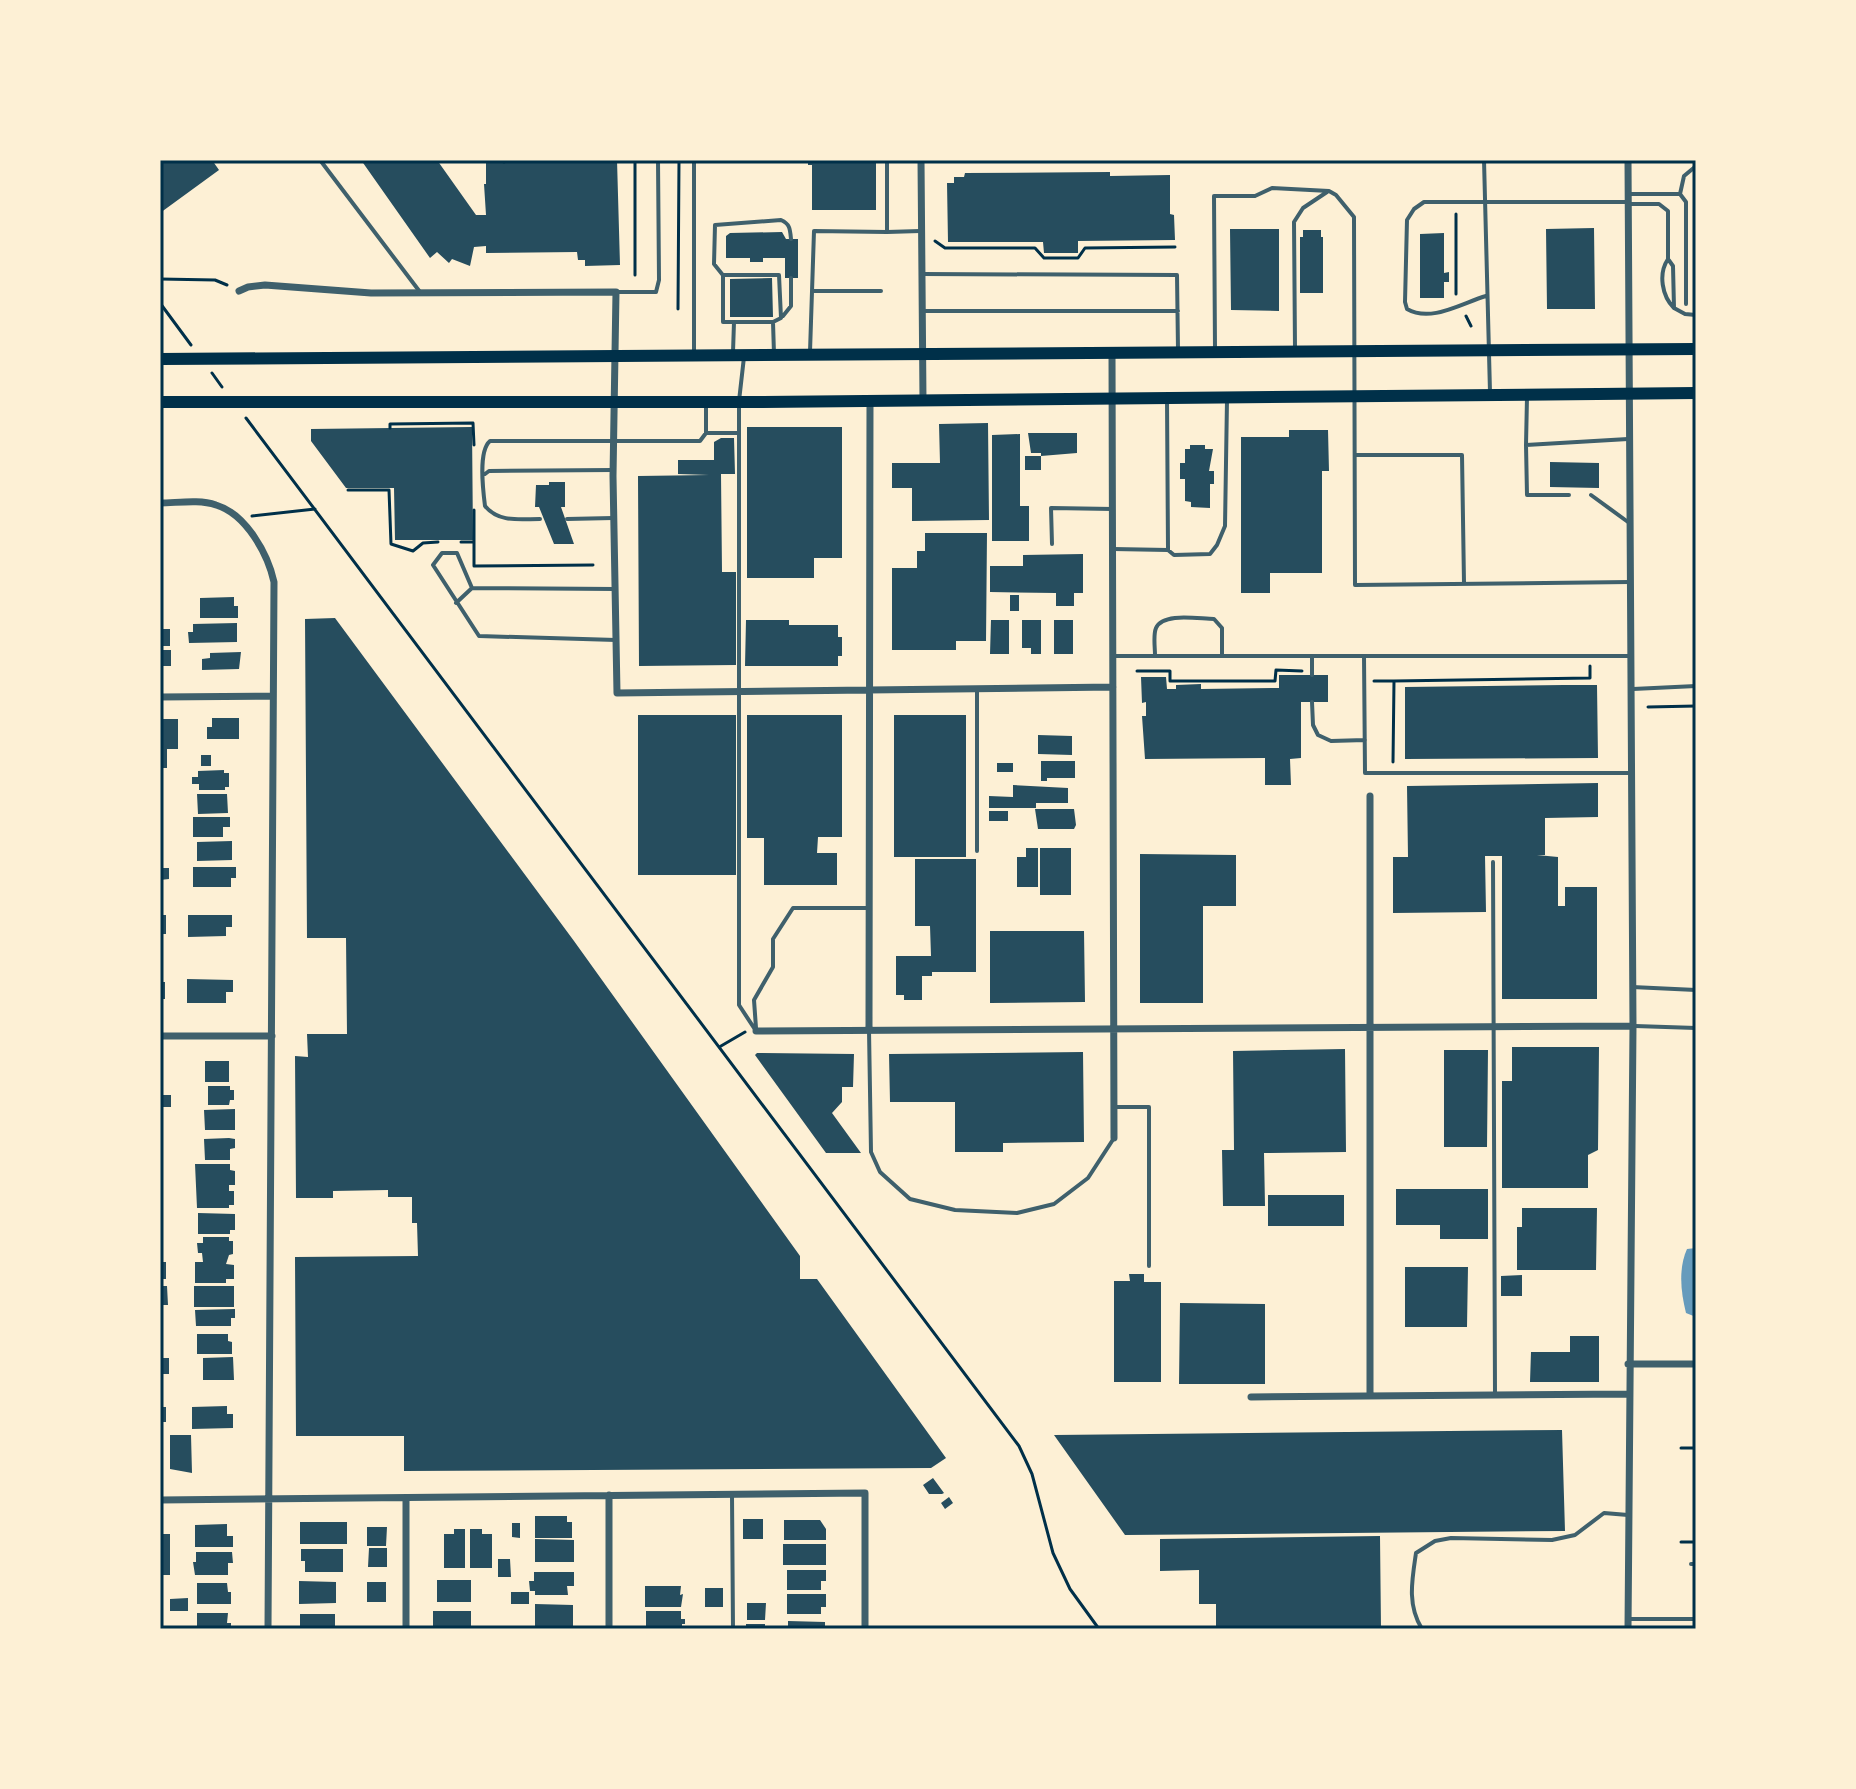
<svg xmlns="http://www.w3.org/2000/svg" width="1856" height="1789" viewBox="0 0 1856 1789" font-family="Rubik,sans-serif">
<style>
.water{fill:#669bbc}
.building{fill:#264d5e}
.lines{fill:none;stroke-linecap:round;stroke-linejoin:round}
.path{stroke:#003049;stroke-width:3}
.service{stroke:#3f606c;stroke-width:4}
.minor{stroke:#3f606c;stroke-width:7}
.primary{stroke:#003049;stroke-width:12}
.neatline{fill:none;stroke:#003049;stroke-width:3}
</style>
<rect width="100%" height="100%" fill="#fdf0d5"/>
<path class="water" d="M1696,1248V1317L1686,1313C1681,1293 1678,1269 1687,1249Z"/>
<path class="building" d="M160,160H212L219,170L160,213Z
M361,160H437L476,215H486L484,184H486V162L617,160L620,265L585,266V260H578L577,252L486,253V246L474,247L470,266L452,259L449,263L437,252L430,258Z
M808,160H876V210H812V165H808Z
M1110,172V176L1170,175V214L1174,215L1175,240L1078,241V253H1044L1043,242H948L947,183H954V177H964L965,173Z
M1594,228L1595,309H1547L1546,229Z
M1230,229H1279V311L1231,310Z
M1303,230H1321V237H1323V293H1300V237H1303Z
M782,232L786,239H798V278H785V258H763V262H750V258H726V236L730,233Z
M1444,233V273L1449,272V282H1444V298H1420V234Z
M772,278L773,317H730V279Z
M988,423L989,520L912,521V488H892V463H940L939,424Z
M472,427L473,540H395L394,488H346L311,441V429Z
M747,427H842V558H814V578H747Z
M1289,430H1328L1329,471H1322V573H1270V593H1241V437H1289Z
M1028,433H1077V453L1041,456V453H1031Z
M1020,434V506H1029V541H992V435Z
M721,438H734L735,474H721L722,572H736V665L639,666L638,476L709,475L678,474V460H714V442Z
M1190,445H1205V449H1213L1209,471H1214V484H1210V508L1191,507V502L1185,501V479H1180V463H1185V449H1190Z
M1025,456H1041V470H1025Z
M1550,462L1599,463V488L1550,487Z
M549,482H565V507H561L574,544H554L539,507H535L536,485H549Z
M925,533H987L986,641H956V650H892V568H917V551H925Z
M1083,554V593H1074V606H1056V593L990,592V566H1023V555Z
M1010,595H1019V611H1010Z
M234,597V606H238V618H200V598Z
M335,618L574,941L800,1256V1279H817L946,1458L931,1468L404,1471V1436H296L295,1257L418,1256L417,1223H412V1197H388V1190L333,1191V1198H296L295,1056L308,1057L307,1034H347L346,938H307L305,619Z
M746,620H789V625H838V637H842V656H838V666H745Z
M991,620H1009V654H990Z
M1022,620H1041V654H1031V648H1022Z
M1054,620H1073V654H1054Z
M237,623V642L189,643L188,632H193V624Z
M160,629H170V646H160Z
M160,650H171V666H160Z
M241,652L239,669L202,670V659L210,658V653Z
M1279,675H1328V702H1301V758L1290,759L1291,785H1265V758L1145,759L1142,716H1146V702L1142,703L1141,677H1166L1167,689H1176V685L1201,684V689L1279,688Z
M1564,685H1597L1598,758L1405,759V687Z
M638,715H736V875H638Z
M747,715H842V837H818L817,853H837V885H764V838H747Z
M894,715H966V857H894Z
M212,718H239V739H207V727H212Z
M160,719H178V749H167V768H160Z
M1038,735L1072,736V755L1038,754Z
M201,755H211V766H201Z
M1041,761H1075V778H1047V781H1041Z
M997,763H1013V772H997Z
M224,770V773H229V787H225V790H199V784H192V777H198V771Z
M1598,783V817L1545,818V855H1537L1558,857V906H1565V887H1597V999H1502V856H1485L1486,912L1393,913V857H1408L1407,786Z
M1013,785L1068,788V803H1036V808H989V796L1013,797Z
M197,794H227L228,813L198,814Z
M1035,809H1074L1076,825L1074,829H1038Z
M989,811H1008V821H989Z
M193,817H230V827H223V837H193Z
M232,841V860L197,861V842Z
M1026,848H1038V887H1017V857H1026Z
M1040,848H1071V895H1040Z
M1140,854L1236,855V906H1203V1003H1140Z
M915,859H976V972H932V976H922V1000H904V995H896V956H931L930,926H915Z
M193,867H236V878H231V887H193Z
M160,868H169V879L160,880Z
M160,915H166V934H160Z
M188,915H232V927H226V936L188,937Z
M990,931H1084L1085,1002L990,1003Z
M187,979L233,980V992H226V1003H187Z
M160,982H165V999H160Z
M1512,1047H1599L1598,1150L1588,1155V1188H1502V1081H1512Z
M1345,1049L1346,1152L1264,1153L1265,1206H1223L1222,1150H1234L1233,1051Z
M1444,1050H1488L1487,1147H1444Z
M1083,1052L1084,1142L1003,1143V1152H955V1102H890L889,1054Z
M757,1053L854,1054L853,1087H842V1102L832,1113L861,1153H826L755,1055Z
M205,1061H229V1082H205Z
M208,1086H230V1090H234V1100H230L229,1105H208Z
M160,1095H171V1107H160Z
M235,1109V1130H205L204,1110Z
M229,1138L235,1139V1148L230,1149V1160H205L204,1139Z
M195,1164H230V1170L235,1171V1185H229V1191H234V1205H229V1208H197Z
M1396,1189H1488V1239H1440V1225H1396Z
M1268,1195H1344V1226H1268Z
M1522,1208H1597L1596,1270H1517V1227H1522Z
M198,1213L235,1214V1230H230V1234H198Z
M203,1237H229V1241H233V1254L229,1255L226,1264L234,1265V1279H226V1283H195V1262H203L202,1253H198L197,1243H203Z
M160,1262H166V1279H160Z
M1405,1267H1468L1467,1327H1405Z
M1129,1274H1144V1282H1161V1382H1114V1281H1130Z
M1522,1275V1296H1501V1276Z
M160,1286H167L168,1305H160Z
M194,1286H234V1307H194Z
M1180,1303L1265,1304V1384H1179Z
M235,1309V1318H231V1326H196L195,1310Z
M197,1334H228V1341L232,1342V1354H197Z
M1570,1336H1599V1382H1530L1531,1352H1570Z
M233,1357L234,1380H203V1358Z
M160,1358H169V1374H160Z
M227,1406V1414H233V1428L192,1429V1407Z
M160,1407H166V1422H160Z
M1562,1430L1565,1531L1125,1535L1054,1435Z
M170,1435H191L192,1473L170,1469Z
M933,1478L944,1493L942,1494H929L923,1485Z
M949,1497L953,1503L945,1509L941,1503Z
M535,1516H567V1522H572V1538H535Z
M743,1519H763V1539H743Z
M784,1520H820L826,1529V1540H784Z
M300,1522H347V1544H300Z
M512,1523H520V1538L512,1537Z
M227,1524V1536H233V1547H195V1525Z
M367,1527H387L386,1546H367Z
M454,1529H465V1568H444V1534H454Z
M470,1529H482V1534H492V1568H470Z
M160,1534H170V1575H160Z
M1380,1536L1381,1629H1216V1604H1199V1570L1160,1571V1539Z
M535,1539L574,1540V1562H535Z
M783,1544H826V1565H783Z
M369,1548H387V1567H368Z
M301,1549H343V1572H305V1561H301Z
M196,1552H232L233,1563H228V1575H195L193,1562H196Z
M498,1559H510L511,1577H498Z
M787,1570H826V1581H821V1590H787Z
M534,1572H574V1586H567L568,1595H535V1591H530L529,1581H534Z
M437,1580H471V1602H437Z
M299,1581L336,1582V1603L299,1604Z
M367,1582H386V1602H367Z
M197,1583H227L228,1592H231V1604H197Z
M645,1586H681L680,1595L683,1594L681,1607H645Z
M705,1588H723V1607H705Z
M511,1592H529V1604H511Z
M787,1594H826V1607H821V1614H787Z
M188,1598V1611H170V1599Z
M747,1603H766L765,1620H747Z
M535,1604L573,1605V1628H535Z
M433,1611H471V1629H433Z
M646,1611H681V1619H685V1624H682V1629H646Z
M197,1613H228L227,1623H231V1629H197Z
M300,1614H335V1629H300Z
M788,1621L825,1622V1629H788Z
M746,1624H765V1629H746Z"/>
<g class="lines">
<path class="path" d="M504,162V160
M1456,214V294
M935,241L945,248H1035L1044,258H1078L1085,248L1175,247
M635,275V160
M160,279L215,280L227,285
M160,303L191,345
M678,309L679,160
M1466,316L1471,326
M212,373L222,387
M246,418L1019,1446L1032,1474L1053,1553L1070,1589L1099,1629
M390,428V424L473,423L474,445
M348,490H389L391,544L413,551L423,543L438,542
M252,516L315,509
M461,542H474V510
M474,542V566L593,565
M1137,671H1170V681H1275L1276,670L1302,671
M1374,681H1394
M1648,707L1696,706
M1393,762L1394,681L1590,678V666
M721,1046L745,1032
M1681,1448H1696
M1681,1542H1696"/>
<path class="service" d="M320,160L420,292
M694,160V354
M1484,160L1490,392
M1628,161L1696,160
M1629,194H1680L1684,176L1696,166
M1680,194L1686,202V304
M1629,204H1659L1668,211V259L1673,266L1674,308L1685,314L1696,315
M887,232L920,231
M1668,259C1658,274 1662,296 1674,308
M722,274L714,264L715,225L781,220C790,224 790,229 791,239
M922,274L1177,275L1178,350
M812,291H881
M616,292H656L659,280L658,160
M1486,296C1462,303 1431,323 1407,309L1405,302L1407,220L1414,209L1424,202H1629
M924,311H1178
M783,316L791,306V278
M773,322H723V275H779L781,318L773,322L774,354
M1295,348L1294,222L1303,208L1327,192
M1215,350L1214,196H1255L1272,188L1329,191L1336,195L1354,217L1355,585L1630,582
M733,352L734,322
M810,352L814,231L887,232V160
M744,357L739,401V1005L756,1031
M1527,397L1526,445L1628,439
M1167,400L1168,550L1174,555L1210,554L1217,545L1225,526L1227,400
M706,433H739
M1526,445L1527,495H1569
M1355,455H1462L1464,583
M485,474L489,471L613,470
M1591,495L1628,522
M540,519C520,519 499,523 485,506C483,490 478,451 490,441H700L706,433V406
M567,519L613,518
M1052,544L1051,508L1113,509
M1113,549L1168,550
M615,589L472,588L457,553H442L433,565L479,636L616,640
M456,603L472,588
M1155,655C1155,647 1153,635 1156,628C1163,612 1199,619 1214,619L1222,628V656
M1113,656H1630
M1364,656L1365,773H1632
M1312,675V656
M1633,689L1696,686
M1312,702L1313,725L1318,735L1331,741L1365,740
M977,851V690
M1493,862L1495,1395
M1632,987L1696,990V781
M1635,1026L1696,1028
M756,1028L754,1000L773,967V939L793,908H868
M869,1030L871,1152L880,1172L910,1199L955,1210L1017,1213L1054,1204L1088,1178L1114,1138
M1114,1107H1149V1266
M732,1495L733,1629
M1691,1564H1696
M1628,1619H1696
M1422,1629C1407,1605 1412,1580 1416,1553L1435,1541L1451,1538L1552,1540L1575,1535L1604,1513L1628,1515"/>
<path class="minor" d="M921,160L923,400
M239,291L248,287L265,285L371,293L616,292L613,476L617,693L1113,687
M1112,352L1114,1138
M160,503C177,503 199,499 216,505C246,514 268,554 274,582L268,1629
M160,697L273,696
M1370,796V1396
M869,1030L870,401
M756,1031L1633,1026
M160,1036H272
M1628,1364H1696
M1251,1397L1628,1394
M609,1495V1629
M406,1498V1629
M160,1500L865,1493V1629
M1628,1629L1633,1026L1628,160"/>
<path class="primary" d="M160,359L1696,349
M160,402H763L1696,393"/>
</g>
<rect width="1856" height="1789" fill="none" stroke="#fdf0d5" stroke-width="324"/>
<rect x="162" y="162" width="1532" height="1465" class="neatline"/>
</svg>
